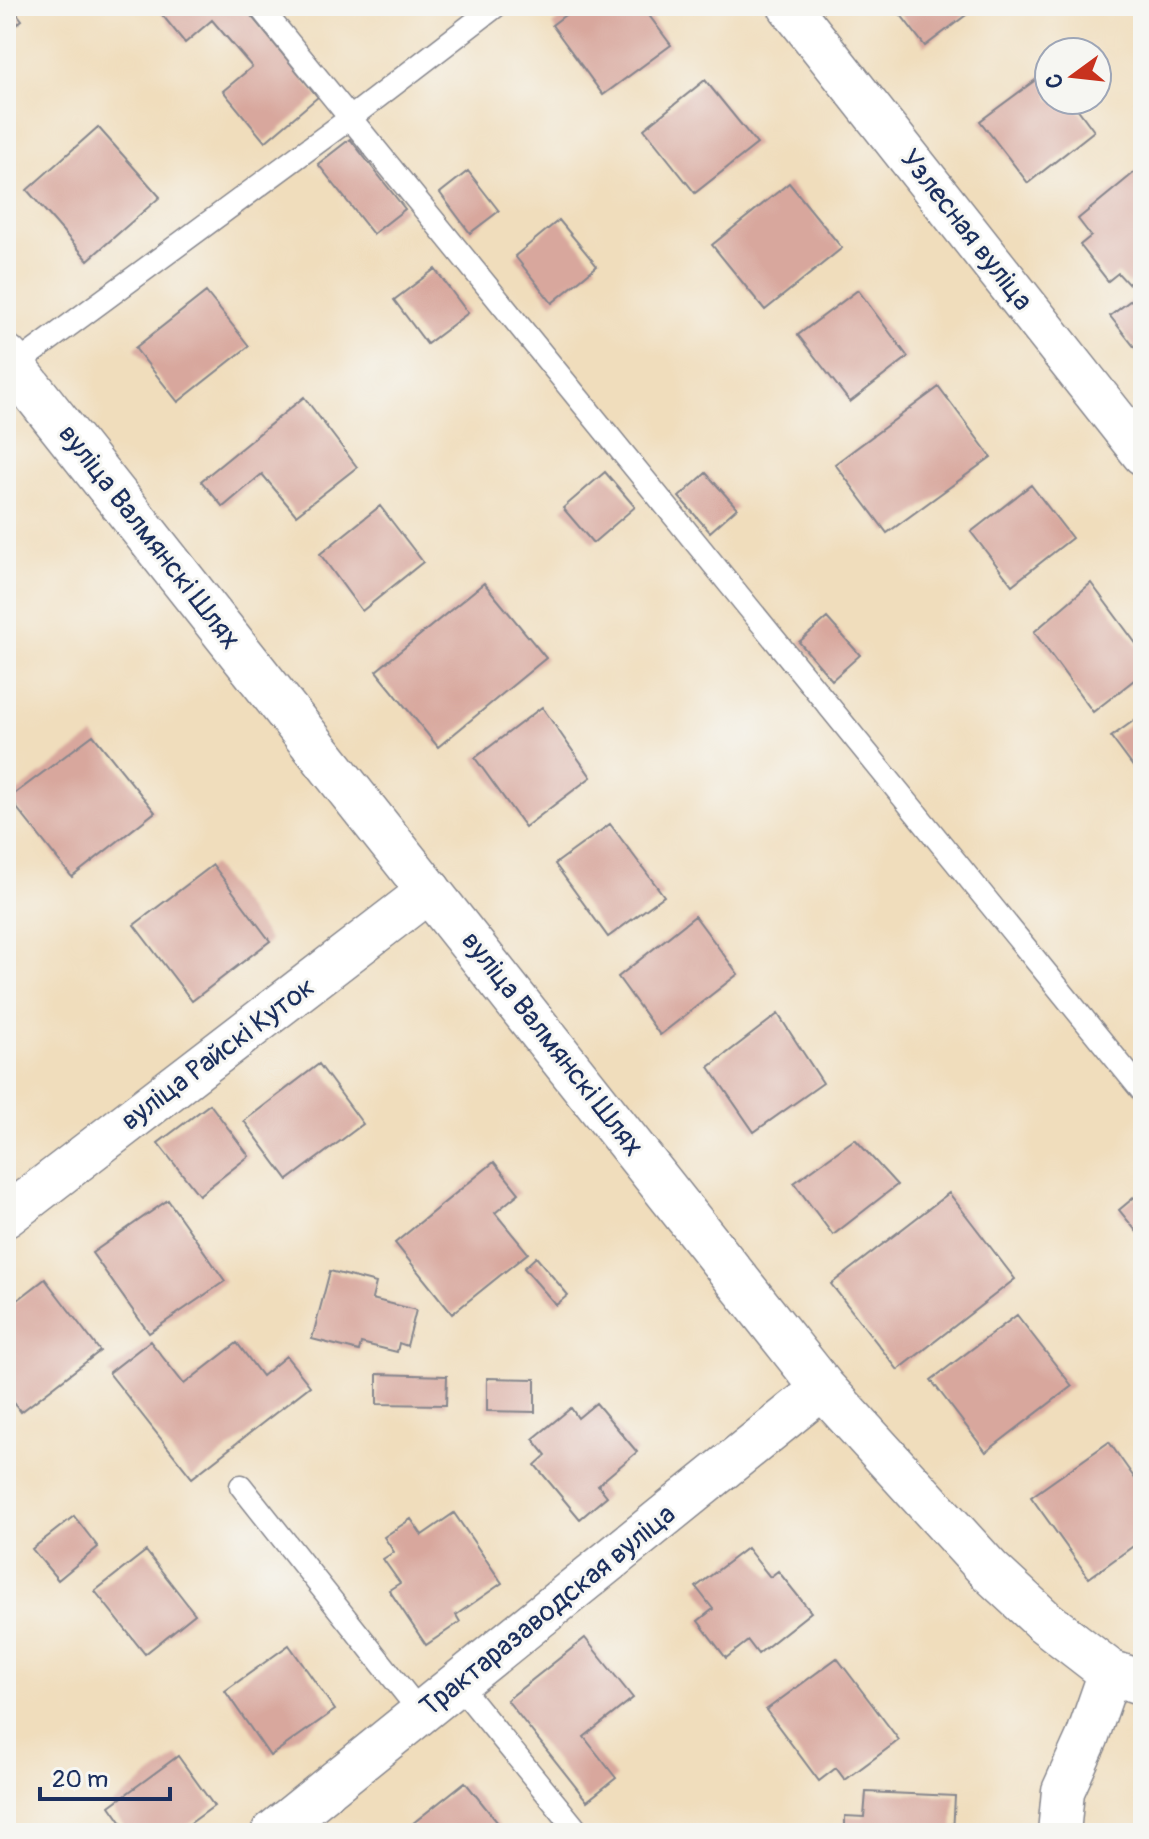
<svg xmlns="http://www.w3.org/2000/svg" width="1149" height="1839" viewBox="0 0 1149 1839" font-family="Pangolin,sans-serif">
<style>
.building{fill:#d8a79d}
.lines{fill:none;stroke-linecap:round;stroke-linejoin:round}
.service-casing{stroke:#86868d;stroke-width:25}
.minor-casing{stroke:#86868d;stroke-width:45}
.tertiary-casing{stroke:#86868d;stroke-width:47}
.service{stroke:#fff;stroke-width:22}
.minor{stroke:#fff;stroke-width:42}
.tertiary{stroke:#fff;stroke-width:44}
.labels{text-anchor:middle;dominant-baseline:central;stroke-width:6;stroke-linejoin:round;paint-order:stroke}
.street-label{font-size:28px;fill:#1b2f5e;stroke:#f6f6f2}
</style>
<rect width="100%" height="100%" fill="#f6f6f2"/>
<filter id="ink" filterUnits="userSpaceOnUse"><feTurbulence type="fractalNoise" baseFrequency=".0125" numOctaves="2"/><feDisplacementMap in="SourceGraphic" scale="16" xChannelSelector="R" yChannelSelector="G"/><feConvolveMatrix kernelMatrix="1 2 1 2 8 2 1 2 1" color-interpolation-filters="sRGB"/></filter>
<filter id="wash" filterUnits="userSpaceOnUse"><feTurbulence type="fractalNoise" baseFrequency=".006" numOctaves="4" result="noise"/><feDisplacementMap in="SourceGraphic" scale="32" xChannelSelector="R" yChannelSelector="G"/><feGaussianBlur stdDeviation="1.8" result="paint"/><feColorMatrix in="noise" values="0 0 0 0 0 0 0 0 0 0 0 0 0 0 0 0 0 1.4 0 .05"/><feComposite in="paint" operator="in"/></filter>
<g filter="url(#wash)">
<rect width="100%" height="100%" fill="#f0ddbc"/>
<g id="blocks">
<path class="building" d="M6,6H11L22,20L6,33Z
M155,6H243L318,97L265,142L223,91L252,67L212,20L185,43Z
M577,6H642L671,45L603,95L552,25Z
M894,6H978L925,46Z
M1049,70V100H1071L1094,131L1028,183L980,121Z
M705,80L757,144L695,193L644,129Z
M98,127L160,197L88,260L27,190Z
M350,139L405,209L373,234L318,164Z
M1141,167L1143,272L1128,284L1118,273L1108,281L1080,245L1091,236L1078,219Z
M468,171L499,211L470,233L440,193Z
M789,183L842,248L765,310L712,245Z
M559,220L597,266L552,303L515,256Z
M435,269L468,313L427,344L394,300Z
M858,290L908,357L850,402L798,335Z
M1143,291V358L1110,316Z
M206,292L249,346L178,402L135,348Z
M939,387L991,457L887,533L835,464Z
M304,397L357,467L296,515L262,474L223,507L201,481Z
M605,472L635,507L593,543L563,508Z
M706,473L737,508L710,532L679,497Z
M1031,485L1072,538L1012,585L971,532Z
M380,506L423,562L362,611L320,554Z
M484,583L546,658L438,747L376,671Z
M1091,583L1143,653V673L1093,712L1034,632Z
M827,618L860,655L832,680L799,642Z
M542,707L591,777L525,827L475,758Z
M1143,714V780L1111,737Z
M93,735L155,812L72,877L9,798Z
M610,824L664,896L608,937L555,864Z
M213,865L270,941L192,1001L134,925Z
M695,916L738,974L660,1035L618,977Z
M778,1014L823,1083L754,1132L709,1067Z
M319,1064L363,1124L288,1180L244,1121Z
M210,1104L249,1156L199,1195L158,1143Z
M855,1139L897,1185L833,1235L794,1183Z
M494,1162L519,1193L495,1213L528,1253L452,1314L395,1243Z
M1143,1190V1235L1141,1237L1119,1210Z
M949,1193L1015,1279L898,1370L831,1284Z
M168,1200L225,1281L149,1333L92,1253Z
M536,1257L568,1295L556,1305L524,1268Z
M330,1271L376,1283L372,1299L416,1310L407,1346L399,1343L397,1352L361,1343L359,1351L312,1339Z
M45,1279L100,1351L21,1412L6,1392V1309Z
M1017,1315L1072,1386L986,1452L931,1380Z
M150,1341L184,1384L237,1343L262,1376L286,1356L310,1386L192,1478L109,1373Z
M377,1374L447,1376L446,1405L377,1404Z
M487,1378L535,1379V1412L487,1411Z
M596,1403L637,1452L598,1485L607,1496L580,1519L535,1465L546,1455L533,1439L571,1408L578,1418Z
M1109,1442L1143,1490V1539L1089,1578L1031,1497Z
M454,1513L502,1583L456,1615L460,1622L426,1645L389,1590L400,1583L383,1559L394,1552L384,1537L411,1519L422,1535Z
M74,1516L98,1547L58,1580L32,1549Z
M747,1548L770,1577L778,1571L811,1612L758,1654L748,1641L726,1658L698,1621L713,1609L696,1587Z
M146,1551L195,1614L145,1654L95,1591Z
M585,1638L633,1698L584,1737L616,1778L587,1801L507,1700Z
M289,1645L335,1710L270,1756L225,1691Z
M837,1658L899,1740L845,1780L836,1768L819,1781L766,1710Z
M178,1756L214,1806L177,1833H129L110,1806Z
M465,1782L506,1833H419L412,1824Z
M866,1792L955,1796L953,1833H845V1816L864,1817Z"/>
</g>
</g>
<g filter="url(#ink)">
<use href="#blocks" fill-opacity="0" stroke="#86868d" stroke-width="2"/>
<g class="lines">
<defs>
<path id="service" d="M259,6L1143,1092
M14,366L349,119L496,6
M241,1486L421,1713
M458,1684L579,1833"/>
<path id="minor" d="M789,6L1143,454
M6,1216L430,890
M272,1833L823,1388
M1059,1833L1063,1791L1087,1738L1110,1672"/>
<path id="tertiary" d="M6,357L823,1388L990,1571L1044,1621L1110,1672L1143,1683"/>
</defs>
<use href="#service" class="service-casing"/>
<use href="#minor" class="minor-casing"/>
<use href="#tertiary" class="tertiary-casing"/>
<use href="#service" class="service"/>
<use href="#minor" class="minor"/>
<use href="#tertiary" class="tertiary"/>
</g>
</g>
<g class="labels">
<g class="street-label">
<text transform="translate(966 230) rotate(52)">Узлесная вуліца</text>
<text transform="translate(149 537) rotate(52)">вуліца Валмянскі Шлях</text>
<text transform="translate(552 1044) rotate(52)">вуліца Валмянскі Шлях</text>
<text transform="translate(218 1054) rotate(-37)">вуліца Райскі Куток</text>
<text transform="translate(548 1611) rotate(-39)">Трактаразаводская вуліца</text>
</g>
</g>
<rect width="1149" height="1839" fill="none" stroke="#f6f6f2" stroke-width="32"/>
<g transform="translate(1073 76) rotate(255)"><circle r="38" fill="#f6f6f2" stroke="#9ea6b7" stroke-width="2"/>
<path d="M0-6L14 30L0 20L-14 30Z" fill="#c8321e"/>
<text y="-12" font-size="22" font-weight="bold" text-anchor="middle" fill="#1b2f5e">С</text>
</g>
<path d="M40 1787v12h130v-12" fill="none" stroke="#1b2f5e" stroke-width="4"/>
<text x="52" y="1787" font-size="24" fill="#1b2f5e" stroke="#f6f6f2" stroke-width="6" paint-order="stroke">20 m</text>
</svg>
